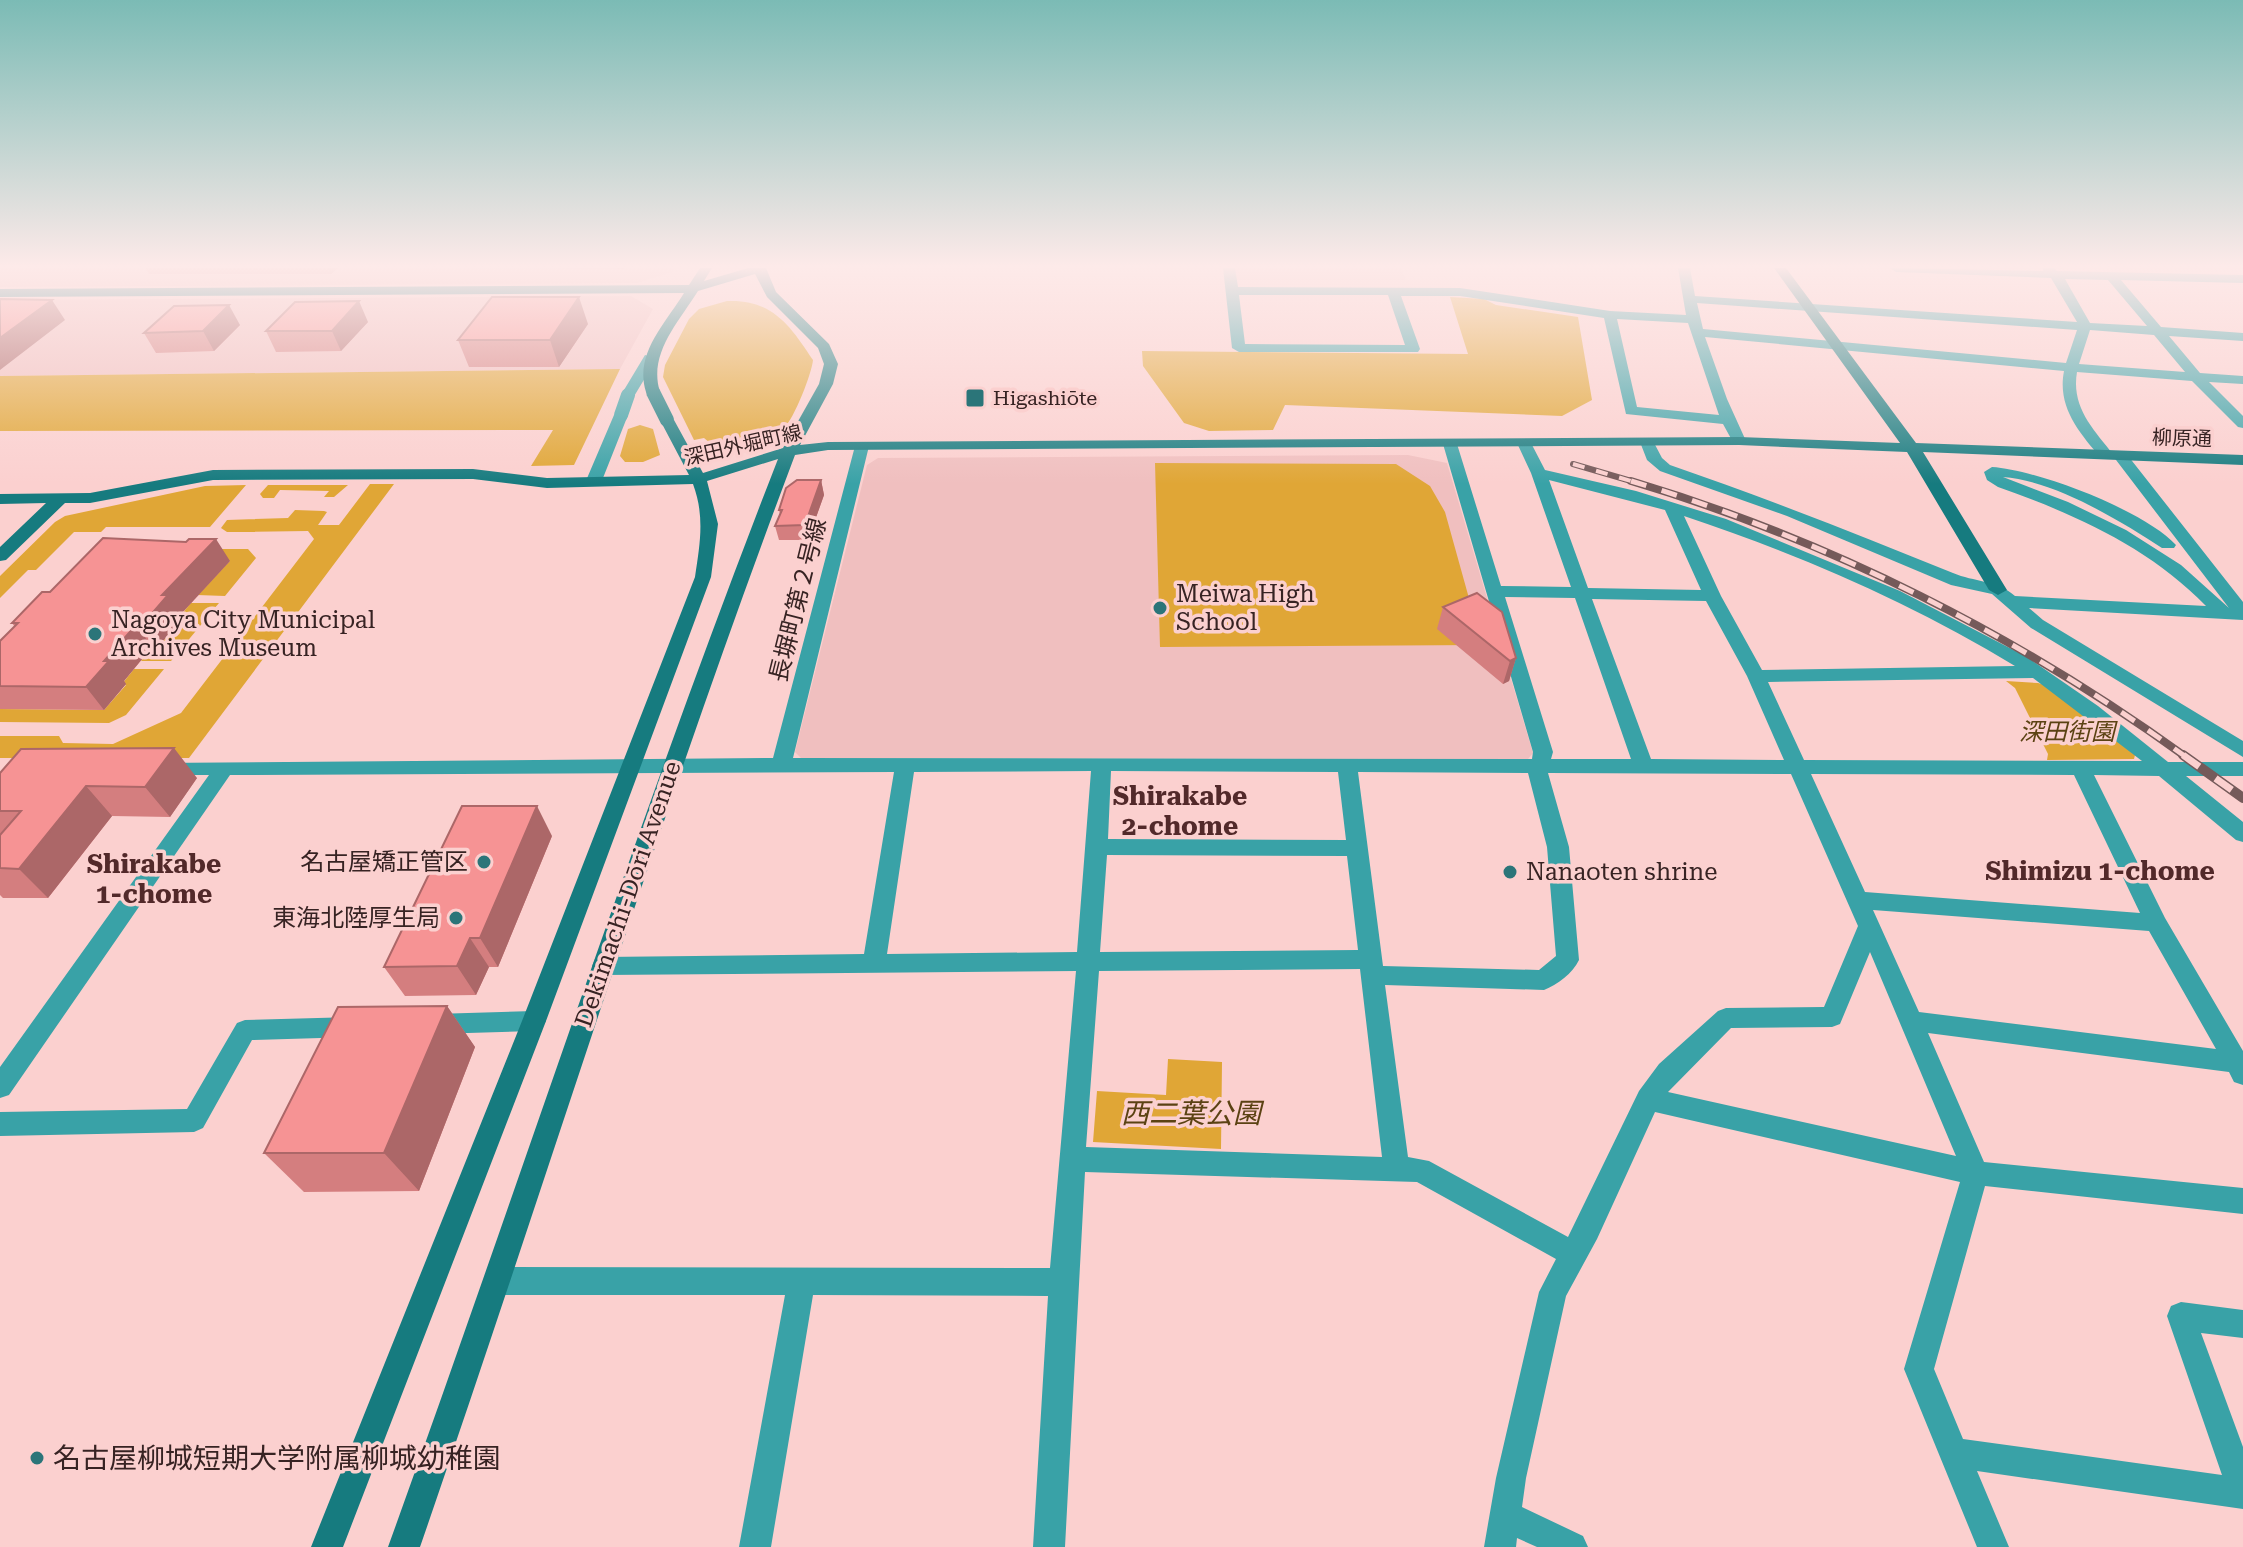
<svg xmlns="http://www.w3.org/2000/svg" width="2243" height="1547" viewBox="0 0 2243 1547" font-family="'Roboto Serif','Noto Sans JP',serif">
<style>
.built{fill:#f0bfbf}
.green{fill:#e0a636}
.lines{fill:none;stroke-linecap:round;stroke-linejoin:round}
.street{fill:#39a2a7;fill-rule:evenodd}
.secondary{fill:#167b7f;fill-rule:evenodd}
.rail-far2-casing{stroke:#755a5a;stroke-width:6}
.rail-far1-casing{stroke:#755a5a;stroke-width:8}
.rail-casing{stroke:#755a5a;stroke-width:10}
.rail-far2{stroke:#fbd0cf;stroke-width:4;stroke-dasharray:12;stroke-linecap:butt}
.rail-far1{stroke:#fbd0cf;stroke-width:5;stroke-dasharray:16;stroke-linecap:butt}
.rail{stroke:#fbd0cf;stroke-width:7;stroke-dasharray:20;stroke-linecap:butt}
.street-bridge{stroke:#39a2a7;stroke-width:14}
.secondary-bridge{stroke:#167b7f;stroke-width:14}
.wall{fill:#d47e7f}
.shaded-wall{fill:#ac6768}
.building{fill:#f69394;stroke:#ac6768;stroke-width:2}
.poi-dot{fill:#2b7579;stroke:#fbd0cf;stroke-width:3}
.labels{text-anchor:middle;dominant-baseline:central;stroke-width:7;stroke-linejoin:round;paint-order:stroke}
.far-poi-label{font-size:20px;fill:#372323;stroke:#fbd0cf;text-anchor:start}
.far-street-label{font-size:20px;fill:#372323;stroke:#fbd0cf}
.poi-label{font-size:24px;fill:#372323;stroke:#fbd0cf;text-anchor:start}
.street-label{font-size:24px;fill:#372323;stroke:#fbd0cf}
.park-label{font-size:24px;font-style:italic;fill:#5b4213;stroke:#fbd0cf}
.neighbourhood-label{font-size:26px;font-weight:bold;fill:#52292a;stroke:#fbd0cf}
.near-park-label{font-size:28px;font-style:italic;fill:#5b4213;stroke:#fbd0cf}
.near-poi-label{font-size:28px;fill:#372323;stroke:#fbd0cf;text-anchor:start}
</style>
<rect width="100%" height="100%" fill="#fbd0cf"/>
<path class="built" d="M0,268H674L672,272L637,283L0,287Z
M1234,268H1401L1406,280H1235Z
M631,296L653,309L620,369L0,376V300Z
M1408,455L1447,463L1533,753L1528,759L801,758L795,752L867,465L878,458Z"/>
<path class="green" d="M1450,297L1484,299L1496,305L1578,317L1592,400L1562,416L1285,405L1273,430L1209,431L1184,423L1143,366L1142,351L1468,354Z
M727,301C772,299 790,325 813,360C812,373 794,419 784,428C780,431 776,430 772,432C751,444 726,458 704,438L694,440L663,377L665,365L689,319L699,309Z
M620,369L574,465L531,466L553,430L0,431V376Z
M640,425L653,429L660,455L643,462H625L620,456L628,429Z
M1155,463L1396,464L1430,486L1445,512L1482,645L1160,647Z
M370,484H394L189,758H0V736H59L63,743L113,744L181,713L314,539L308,531L227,532L221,528L227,520L288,518L295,510L324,511L327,512L318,525H339Z
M246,485L210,527H106L101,532H74L36,570H28L0,598V576L55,522L65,516L205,486Z
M268,485H348L334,497H324L329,491L280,490L274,498H263L260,494Z
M189,549H248L256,558L225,596L197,595L230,561L203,560Z
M191,603H219L171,661H141L152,648L158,647L183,618L179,617Z
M134,669H164L126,715L109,723L0,722V709L104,710L126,685L122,684Z
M2006,681L2038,683L2051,687L2135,755L2134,759L2047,760L2048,754L2015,688Z
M1168,1059L1222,1062L1221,1149L1093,1142L1097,1091L1166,1095Z"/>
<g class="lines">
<path class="street" d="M1223,268H1235L1238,287L1460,288L1610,311L1686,315L1678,268H1690L1695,296L2077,322L2051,278L1896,272L1890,268L2043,271V268H2054L2057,271L2243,275V283L2121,280L2161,327L2243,333V341L2169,336L2200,373L2243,376V384L2209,382L2243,416V428L2238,427L2192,381L2077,372C2071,407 2093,429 2113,454L2125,452L2243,602V620L2029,608L2043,620L2243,741V757L2031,628L1992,594L1951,585L1787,516L1660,471L1647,460L1640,442L1642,439H1652L1662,458L1670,465C1766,498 1859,535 1953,573C1974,582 1997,580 2015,596L2206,606C2149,547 2074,514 1998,487L1987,480L1984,472L1992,467C2038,470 2145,511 2176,545L2174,548H2162C2119,520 2055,481 2003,477L2068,502L2126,530L2181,565L2229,608L2113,456L2101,458C2079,432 2057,407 2064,371L1705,337L1727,399L1746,441L1739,445L1734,444L1723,424L1626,414L1604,318L1460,296H1401L1420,349L1418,352H1239L1232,348ZM2065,279L2108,280L2147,326L2090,323ZM1239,295H1388L1405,345L1245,344ZM1697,303L2077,330L2066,363L1703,329ZM1617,319L1688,323L1719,415L1637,407ZM2090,330L2154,335L2185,372L2079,364Z
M645,355L657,358L633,398H623L621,395Z
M621,411L628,415L601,483L598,486H588L585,483L614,415Z
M1524,439L1531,443L1545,470L1636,491L1726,519L1900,591L2027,657L2098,706L2168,762H2243V776H2186L2243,822V842L2236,840L2159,776L2094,775L2165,918L2243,1051V1085L2234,1082L2229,1072L1928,1033L1984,1162L2243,1188V1214L1985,1186L1934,1369L1963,1439L2222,1475L2167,1316L2171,1306L2181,1302L2243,1310V1338L2201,1333L2243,1447V1509L1977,1471L2009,1547H1977L1904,1369L1960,1182L1655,1112L1597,1239L1566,1296L1526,1478L1522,1507L1583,1536L1588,1547H1537L1517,1538L1516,1547H1484L1496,1478L1539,1292L1556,1259L1417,1182L1085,1172L1065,1547H1033L1048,1296L813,1295L771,1547H739L785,1295H498L488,1291L484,1281L488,1271L498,1267L1050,1268L1076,971L603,975L595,973L592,966L595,959L603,957L864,954L894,772L230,775L9,1095L0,1098V1067L209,775H163L156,773L153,768L156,763L773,758L855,446L862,442L869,446L793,758L1532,759L1533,752L1443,444L1450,440L1457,444L1501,586L1571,587L1531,473L1517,443ZM1549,480L1665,510L1701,590L1588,588ZM1684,516C1798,554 1912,603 2015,666L1762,670L1721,596ZM1505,597L1575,598L1631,759H1551L1553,752ZM1592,599L1706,601L1747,676L1784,760L1651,759ZM2033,678L2142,761L1804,760L1768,682ZM1091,771L1077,952L887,954L914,772ZM1111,771L1338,772L1346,840L1108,839ZM1358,772L1528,773L1547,847L1556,956L1539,970L1383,966ZM1548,773L1791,774L1858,926L1824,1007L1726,1008L1718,1011L1659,1064L1639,1091L1568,1237L1429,1161L1408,1157L1385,985L1544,990C1557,985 1573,973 1579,960L1569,847ZM1811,774L2074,775L2140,913L1865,892ZM1107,855L1347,856L1358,950L1100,952ZM1873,910L2149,931L2216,1049L1919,1012ZM1870,952L1956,1156L1668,1092L1731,1028L1832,1027L1840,1024ZM1360,969L1382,1157L1086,1147L1099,971Z
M534,1011L542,1014L546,1021L542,1028L534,1031L434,1034L426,1031L422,1024L426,1017L434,1014Z
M354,1017L362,1020L366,1027L362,1034L354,1037L252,1040L203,1128L194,1132L0,1136V1112L187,1109L237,1023L245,1020Z"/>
<path class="secondary" d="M700,268H712L704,281L748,268H766L776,292L829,344L838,364L833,384L800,445L828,442L1739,437L1900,443L1774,268H1786L1916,443L2243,455V465L1923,452L2007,590L1998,595L1989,590L1907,452L1739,445L828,450L795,455C659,815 546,1183 420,1547H388C519,1185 638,818 778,459L707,481L718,524L711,577L546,1021L343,1547H311L522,1021L695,577C700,544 705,516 693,484L547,488L473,479L213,480L90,503H65L6,560L0,561V547L46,503L0,504V494L90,493L213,470L473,469L547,478L689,475L660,420L667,416L674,420L703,473L783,448L819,384L824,364L818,348L767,297L755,274L698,291C678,323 648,354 660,392L653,396L646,392C634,354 665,324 684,293L0,297V289L689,285Z"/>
<defs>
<path id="rail-far2" d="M1573,464L1638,483"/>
<path id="rail-far1" d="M1631,481C1829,540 2019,636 2186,757"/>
<path id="rail" d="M2183,755L2243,798"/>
</defs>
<use href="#rail-far2" class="rail-far2-casing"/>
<use href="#rail-far1" class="rail-far1-casing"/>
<use href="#rail" class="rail-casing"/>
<use href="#rail-far2" class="rail-far2"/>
<use href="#rail-far1" class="rail-far1"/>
<use href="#rail" class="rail"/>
<path class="street-bridge" d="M621,415L628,395"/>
<path class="secondary-bridge" d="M653,392L667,420"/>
</g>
<path class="wall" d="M145,268H338L331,274H149Z
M453,268H626L625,269Z
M368,322L341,351L276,352L266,331Z
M588,324L559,367H469L458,340Z
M240,325L214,351L156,353L144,333Z
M821,480L824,495L808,540H779L775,526L780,514L779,510Z
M230,561L181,614L183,617L158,647H152L124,681L126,684L104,710L0,709V641L15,627L12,623L50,592Z
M1443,607L1516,658L1509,681L1503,684L1437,629Z
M0,773L197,778L170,817L112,816L48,898H3L0,895Z
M552,836L498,967H489L476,995L405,996L384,967Z
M447,1006L475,1047L419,1191L304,1192L264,1153Z"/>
<path class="shaded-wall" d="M328,268H338L331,274Z
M579,297L588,324L559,367L550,340Z
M52,300L65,320L0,370V338Z
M359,301L368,322L341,351L332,331Z
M229,305L240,325L214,351L203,331Z
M821,480L824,495L808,540L805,525Z
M216,539L230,561L181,614L183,617L158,647L142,625L162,595Z
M136,625L152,647L124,681L126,684L104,710L86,687L104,661Z
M1516,658L1509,681L1503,684L1510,661Z
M174,748L197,778L170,817L145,787Z
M86,786L112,816L48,898L19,869Z
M537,806L552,836L498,967L480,938Z
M470,938L489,967L476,995L457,966Z
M447,1006L475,1047L419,1191L384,1153Z"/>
<path class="building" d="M492,297H579L550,340H458Z
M0,299L52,300L0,338Z
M359,301L332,331H266L295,302Z
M229,305L203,331L144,333L174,306Z
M797,480H821L805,525L775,526L782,510H779L786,488Z
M103,538L186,542L189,539H216L162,595H168L142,625H136L104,661H109L86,687L0,686V641L18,623H12L42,592H50Z
M1477,593L1502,612L1516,658L1510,661L1443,607Z
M174,748L145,787L86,786L19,869L0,868V835L21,811H0V773L21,749Z
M462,806H537L480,938H470L457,966L384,967Z
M447,1006L384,1153H264L338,1007Z"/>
<linearGradient id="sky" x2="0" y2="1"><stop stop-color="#7bbbb5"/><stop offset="0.55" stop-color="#fdeae9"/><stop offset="1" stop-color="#fdeae9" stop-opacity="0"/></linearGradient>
<rect width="2243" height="484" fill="url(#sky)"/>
<g class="poi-dot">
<rect x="965" y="388" width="20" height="20" rx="4"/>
<circle cx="1160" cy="608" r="8"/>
<circle cx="95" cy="634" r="8"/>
<circle cx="484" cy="862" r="8"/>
<circle cx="1510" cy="872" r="8"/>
<circle cx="456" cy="918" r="8"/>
<circle cx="37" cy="1458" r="8"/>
</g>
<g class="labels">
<g class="far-poi-label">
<text x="993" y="398">Higashiōte</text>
</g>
<g class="far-street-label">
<text transform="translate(2182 438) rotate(2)">柳原通</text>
<text transform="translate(743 445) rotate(-13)">深田外堀町線</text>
</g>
<g class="poi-label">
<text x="1176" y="594">Meiwa High<tspan x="1176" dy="28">School</tspan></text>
<text x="111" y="620">Nagoya City Municipal<tspan x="111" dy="28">Archives Museum</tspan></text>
<text x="468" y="862" text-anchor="end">名古屋矯正管区</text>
<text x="1526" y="872">Nanaoten shrine</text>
<text x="440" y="918" text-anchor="end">東海北陸厚生局</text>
</g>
<g class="street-label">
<text transform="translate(798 600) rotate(-76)">長塀町第２号線</text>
<text transform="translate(628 894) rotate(-71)">Dekimachi-Dōri Avenue</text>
</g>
<g class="park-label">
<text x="2067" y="732">深田街園</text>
</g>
<g class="neighbourhood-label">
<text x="1180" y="796">Shirakabe<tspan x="1180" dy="30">2-chome</tspan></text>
<text x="154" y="864">Shirakabe<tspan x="154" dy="30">1-chome</tspan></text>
<text x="2100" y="871">Shimizu 1-chome</text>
</g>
<g class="near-park-label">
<text x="1191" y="1113">西二葉公園</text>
</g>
<g class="near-poi-label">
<text x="53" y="1458">名古屋柳城短期大学附属柳城幼稚園</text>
</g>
</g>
</svg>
